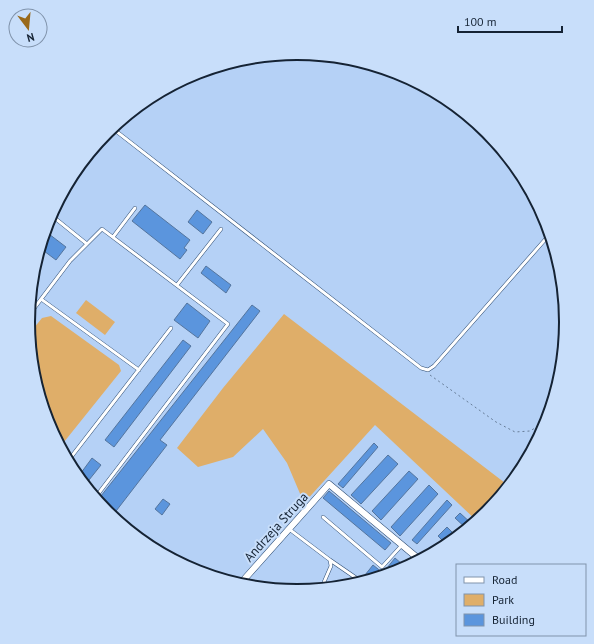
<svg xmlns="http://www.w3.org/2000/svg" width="594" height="644" viewBox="0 0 594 644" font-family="'PT Sans',sans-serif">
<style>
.green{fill:#dfae69}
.building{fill:#5b95dd;stroke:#54759e}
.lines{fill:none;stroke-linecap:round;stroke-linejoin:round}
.service-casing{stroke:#2c4b72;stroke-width:4}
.minor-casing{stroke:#2c4b72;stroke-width:7}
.path{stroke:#677d98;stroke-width:1;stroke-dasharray:2 3;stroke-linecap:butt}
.service{stroke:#fff;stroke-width:3}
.minor{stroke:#fff;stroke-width:6}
.labels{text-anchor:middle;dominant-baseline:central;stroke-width:4;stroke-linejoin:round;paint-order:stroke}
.street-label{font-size:13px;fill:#152334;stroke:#c8defa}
.rim{fill:none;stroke:#152334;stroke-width:2}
</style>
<rect width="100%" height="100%" fill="#b5d1f6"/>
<path class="green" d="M86,300L115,322L105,335L76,313Z
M284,314L509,486L487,512L477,521L375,425L304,503L287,463L263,429L233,457L198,467L177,448L223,388Z
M51,316L119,365L121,371L60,447L48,425L33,374L29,334L42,318Z"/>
<path class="building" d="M145,205L190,240L184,248L187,250L180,259L132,221Z
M197,210L212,222L203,234L188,222Z
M45,231L66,247L56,260L40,248Z
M206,266L231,285L226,293L201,273Z
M187,303L210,321L198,338L174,320Z
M252,305L260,311L160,440L167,445L113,515L107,510L106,511L97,501Z
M183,340L191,346L114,447L105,440Z
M374,443L378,447L343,488L338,484Z
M388,455L398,464L361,504L351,495Z
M92,458L101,465L85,485L78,477Z
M409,471L418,479L381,520L372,511Z
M429,485L438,494L400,536L391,527Z
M329,491L391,543L385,550L323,498Z
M163,499L170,504L162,515L155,509Z
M447,500L452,505L417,544L412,540Z
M460,513L472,524L467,529L455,518Z
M447,527L457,537L447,545L438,536Z
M430,547L435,552L429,555L425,552Z
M395,558L402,564L396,572L370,579L365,575L373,565L383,573Z"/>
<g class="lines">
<defs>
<path id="service" d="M112,128L421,368L428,370L434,366L550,234
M51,215L87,244
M113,237L135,208
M177,285L221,229
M41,299L139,370
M29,315L70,261L102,229L228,324L95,498
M68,461L171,328
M323,517L382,567L402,545
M289,529L330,560L331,566L321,589
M330,560L362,582"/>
<path id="minor" d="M240,584L329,484L420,560"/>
</defs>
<use href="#service" class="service-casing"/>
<use href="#minor" class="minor-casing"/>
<path class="path" d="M430,375L496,422L515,432L530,431L540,425L548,416"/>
<use href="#service" class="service"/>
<use href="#minor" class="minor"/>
</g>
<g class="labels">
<g class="street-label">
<text transform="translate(276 527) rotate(-48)">Andrzeja Struga</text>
</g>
</g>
<path d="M0 0H594V644H0ZM35 322a262 262 0 1 1 524 0a262 262 0 1 1-524 0Z" fill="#c8defa" fill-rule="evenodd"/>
<path class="rim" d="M35 322a262 262 0 1 1 524 0a262 262 0 1 1-524 0Z"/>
<rect x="456" y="564" width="130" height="72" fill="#c8defa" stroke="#8093ab"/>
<rect x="464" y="577" width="20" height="6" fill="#ffffff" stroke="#8093ab"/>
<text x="492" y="584" font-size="12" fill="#152334">Road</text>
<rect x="464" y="594" width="20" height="12" fill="#dfae69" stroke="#8093ab"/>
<text x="492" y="604" font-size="12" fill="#152334">Park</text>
<rect x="464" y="614" width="20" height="12" fill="#5b95dd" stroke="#8093ab"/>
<text x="492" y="624" font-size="12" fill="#152334">Building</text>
<g transform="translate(28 28) rotate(164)"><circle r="19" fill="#c8defa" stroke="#8093ab"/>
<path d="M0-3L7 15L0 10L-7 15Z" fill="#99691a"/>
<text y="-6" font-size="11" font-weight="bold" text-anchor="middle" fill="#152334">N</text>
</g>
<path d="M458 26v6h104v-6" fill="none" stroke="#152334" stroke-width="2"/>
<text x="464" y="26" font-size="12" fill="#152334" stroke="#c8defa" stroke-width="3" paint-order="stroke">100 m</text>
</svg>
